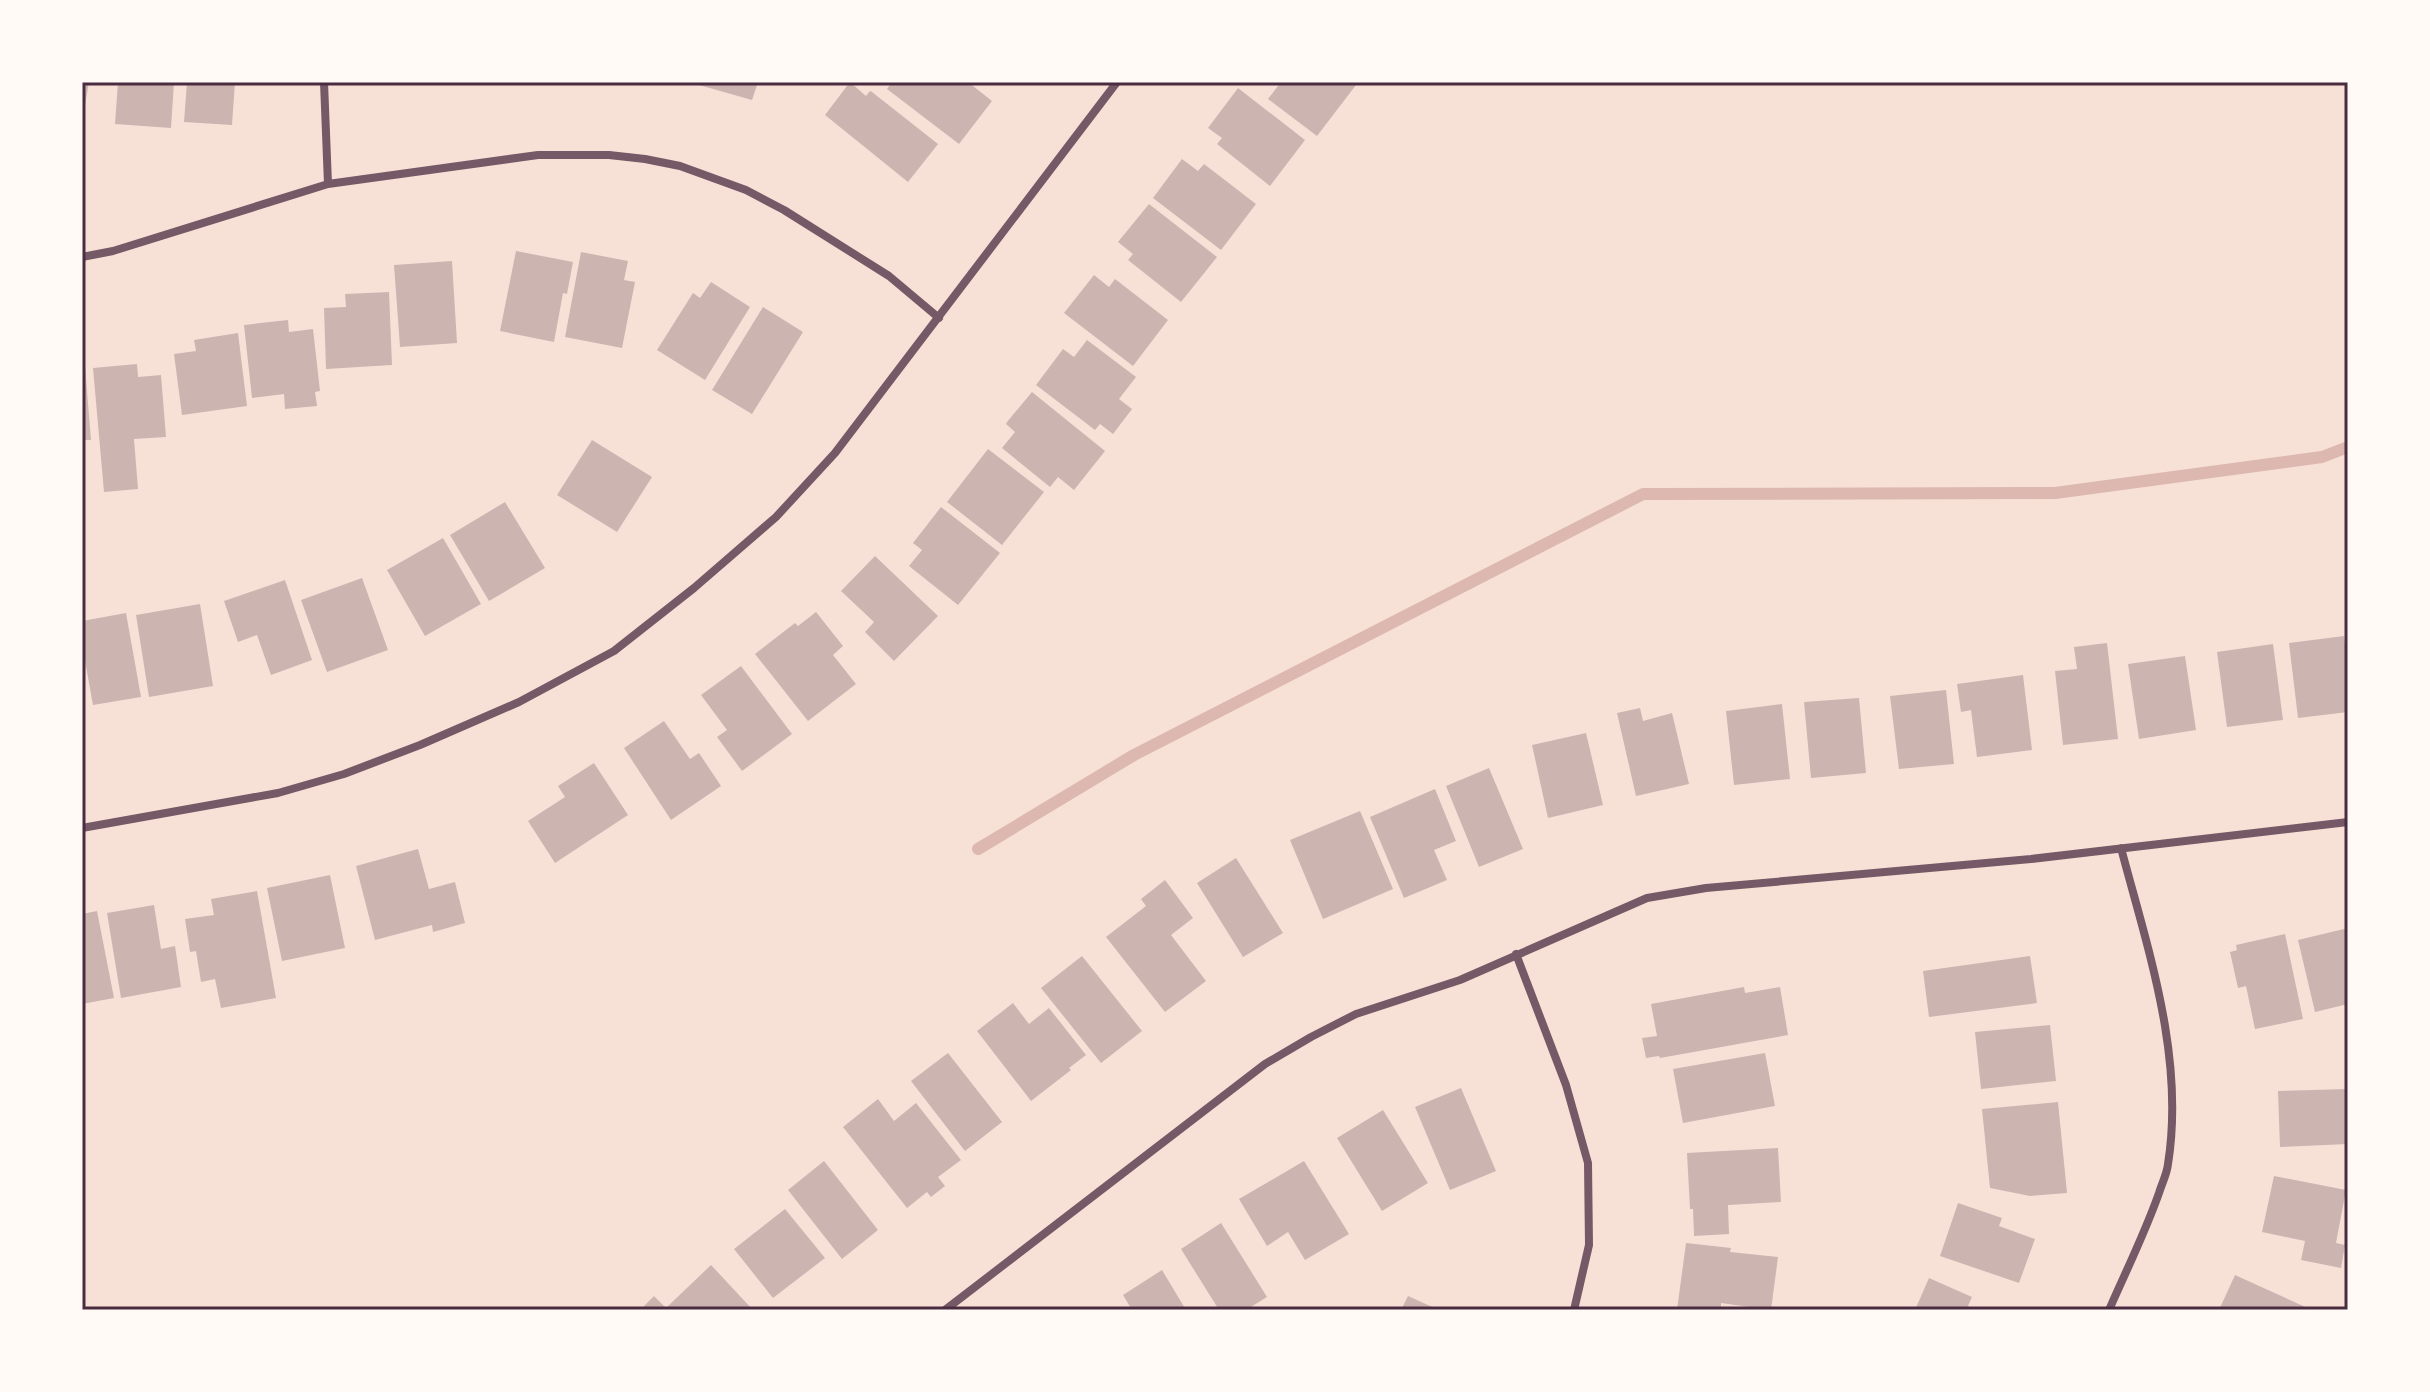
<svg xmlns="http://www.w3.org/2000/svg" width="2430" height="1392" viewBox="0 0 2430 1392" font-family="Lora,serif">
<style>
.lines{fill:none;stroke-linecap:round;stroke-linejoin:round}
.stream{stroke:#dcb8b0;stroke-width:12}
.building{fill:#ccb4b1}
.minor{stroke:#755966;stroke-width:8}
.neatline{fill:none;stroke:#4a2c40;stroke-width:3}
</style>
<rect width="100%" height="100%" fill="#f7e1d7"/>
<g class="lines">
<path class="stream" d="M978,849L1134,755L1643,494L2055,493L2322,457L2348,447"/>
</g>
<path class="building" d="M82,82H89L84,111H82Z
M118,82H174L171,128L115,124Z
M187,82H235L232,125L184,122Z
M700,82H758L752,100L699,85Z
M850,82L866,96L870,91L872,92L938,144L908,182L825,115Z
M892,82H968L992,101L959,144L887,89Z
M1281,82H1353L1356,85L1317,136L1268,99Z
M1238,88L1305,140L1270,186L1217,144L1222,138L1208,128Z
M1182,159L1198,171L1204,164L1256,204L1221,250L1153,198Z
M1149,204L1217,257L1181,302L1128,260L1133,254L1118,242Z
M516,251L573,262L567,294L563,293L554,342L500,331Z
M581,252L628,261L624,280L635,282L622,348L565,337Z
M452,261L457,343L400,347L394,265Z
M1094,275L1109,287L1115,279L1168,320L1133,366L1064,313Z
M711,282L750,307L705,380L657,350L693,293L700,298Z
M389,292L392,365L326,369L324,308L346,307L345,294Z
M763,307L803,332L752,414L712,390Z
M288,320L289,332L313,329L320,391L315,392L317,406L285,409L284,394L252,398L244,325Z
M238,333L247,406L182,415L174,354L196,351L194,340Z
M1087,340L1136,377L1119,399L1132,409L1113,434L1100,424L1095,430L1036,385L1063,349L1074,357Z
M82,354H84L91,440H82Z
M137,364L138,377L161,375L166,437L134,439L138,489L104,492L93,368Z
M1032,392L1105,451L1074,490L1058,477L1050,487L1002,448L1015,432L1006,424L1007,422Z
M592,440L652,477L617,532L557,495Z
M988,449L1044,492L1002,545L947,502Z
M505,502L545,568L489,601L450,535Z
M941,507L1000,553L958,605L909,566L922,550L913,543Z
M443,538L481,604L425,636L387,570Z
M875,556L938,616L894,661L865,632L874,622L841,591Z
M362,578L388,650L327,672L301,600Z
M285,580L312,660L271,675L257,635L238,642L224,601Z
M200,604L213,686L149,697L136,615Z
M816,612L843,646L833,655L856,684L808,721L755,654L795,623L798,626Z
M126,613L141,697L93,705L85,661H82V621Z
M2344,636L2348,666V712L2298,718L2289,643Z
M2107,643L2118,739L2063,745L2055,671L2077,669L2074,647Z
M2273,644L2283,720L2227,727L2217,652Z
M2185,656L2196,730L2139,739L2128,664Z
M741,666L792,734L742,771L717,737L727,730L701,695Z
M2023,675L2032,750L1977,757L1971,710L1961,712L1957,684Z
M1946,690L1954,764L1899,769L1890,696Z
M1859,698L1866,773L1811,778L1804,702Z
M1782,704L1790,779L1734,785L1726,711Z
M1640,708L1643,721L1672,713L1689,784L1636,796L1617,713Z
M664,721L690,759L699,753L721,786L671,820L624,748Z
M1586,733L1603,805L1548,818L1532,745Z
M594,763L628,815L555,863L528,821L565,797L558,786Z
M1489,768L1523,849L1479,867L1446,786Z
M1435,789L1456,841L1434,850L1447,880L1404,898L1370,817Z
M1360,811L1393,889L1323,919L1290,840Z
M418,849L429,889L455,882L465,923L433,932L432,925L375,940L356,866Z
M1236,858L1283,933L1243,957L1197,883Z
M330,875L345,948L282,961L267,888Z
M1165,880L1193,918L1171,935L1206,981L1165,1012L1106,937L1146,906L1141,899Z
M257,891L276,998L221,1008L215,979L201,982L196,951L190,952L185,919L214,915L211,899Z
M154,905L161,949L175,946L181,987L121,998L107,913Z
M97,911L114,998L82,1004V914Z
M2348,928V1004L2315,1012L2298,940Z
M2285,934L2303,1019L2255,1029L2246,986L2238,988L2230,952L2237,950L2236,945Z
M1082,956L1142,1031L1101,1063L1041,988Z
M2030,956L2037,1003L1929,1017L1923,971Z
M1744,987L1745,993L1780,987L1788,1035L1660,1058L1659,1056L1646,1058L1642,1038L1657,1036L1651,1004Z
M1013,1003L1029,1024L1049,1008L1086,1055L1069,1068L1071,1070L1031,1101L977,1031Z
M2050,1025L2056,1081L1981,1089L1975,1032Z
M948,1053L1002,1122L965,1151L911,1081Z
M1765,1053L1775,1106L1683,1123L1673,1069Z
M1461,1088L1496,1171L1450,1190L1415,1107Z
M2348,1089V1144L2280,1147L2278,1091Z
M878,1099L894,1121L916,1103L961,1160L938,1177L945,1186L931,1197L927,1192L907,1208L843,1127Z
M2058,1102L2067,1193L2030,1196L1990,1188L1982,1109Z
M1383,1110L1428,1183L1382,1211L1337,1138Z
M1778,1148L1781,1202L1728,1205L1729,1234L1694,1236L1693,1209H1690L1687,1153Z
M824,1161L878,1230L842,1259L788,1190Z
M1304,1161L1349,1234L1305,1260L1288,1232L1267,1246L1239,1199Z
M2274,1176L2346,1190L2336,1243L2345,1245L2341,1268L2301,1260L2305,1241L2262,1232Z
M1958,1203L2002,1218L1999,1226L2035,1239L2019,1283L1940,1256Z
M785,1209L825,1258L773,1298L734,1249Z
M1221,1223L1267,1297L1246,1310H1219L1181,1249Z
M1686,1243L1731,1248L1730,1252L1778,1257L1771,1310L1721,1303V1310H1677Z
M711,1265L753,1310H640L654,1296L666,1308Z
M1162,1270L1186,1310H1132L1123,1295Z
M2235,1275L2312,1310H2219Z
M1929,1278L1972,1297L1968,1306L1975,1310H1915Z
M1408,1296L1439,1310H1401Z"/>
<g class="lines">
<path class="minor" d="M324,82L328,184
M82,257L113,251L328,184L538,155H609L645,159L680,166L746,190L784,210L889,276L939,318
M82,828L278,793L344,774L420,745L519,702L614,651L694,588L776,517L835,453L1117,82
M1516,954L1566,1085L1588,1163L1589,1245L1574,1310
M945,1310L1265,1064L1311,1037L1356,1014L1460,980L1647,898L1706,888L2031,859L2348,822
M2109,1310C2126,1271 2145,1233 2159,1193C2162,1183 2167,1174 2168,1164C2185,1057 2148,950 2121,848"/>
</g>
<rect width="2430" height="1392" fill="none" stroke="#fffaf5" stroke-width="168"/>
<rect x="84" y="84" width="2262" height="1224" class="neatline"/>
</svg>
